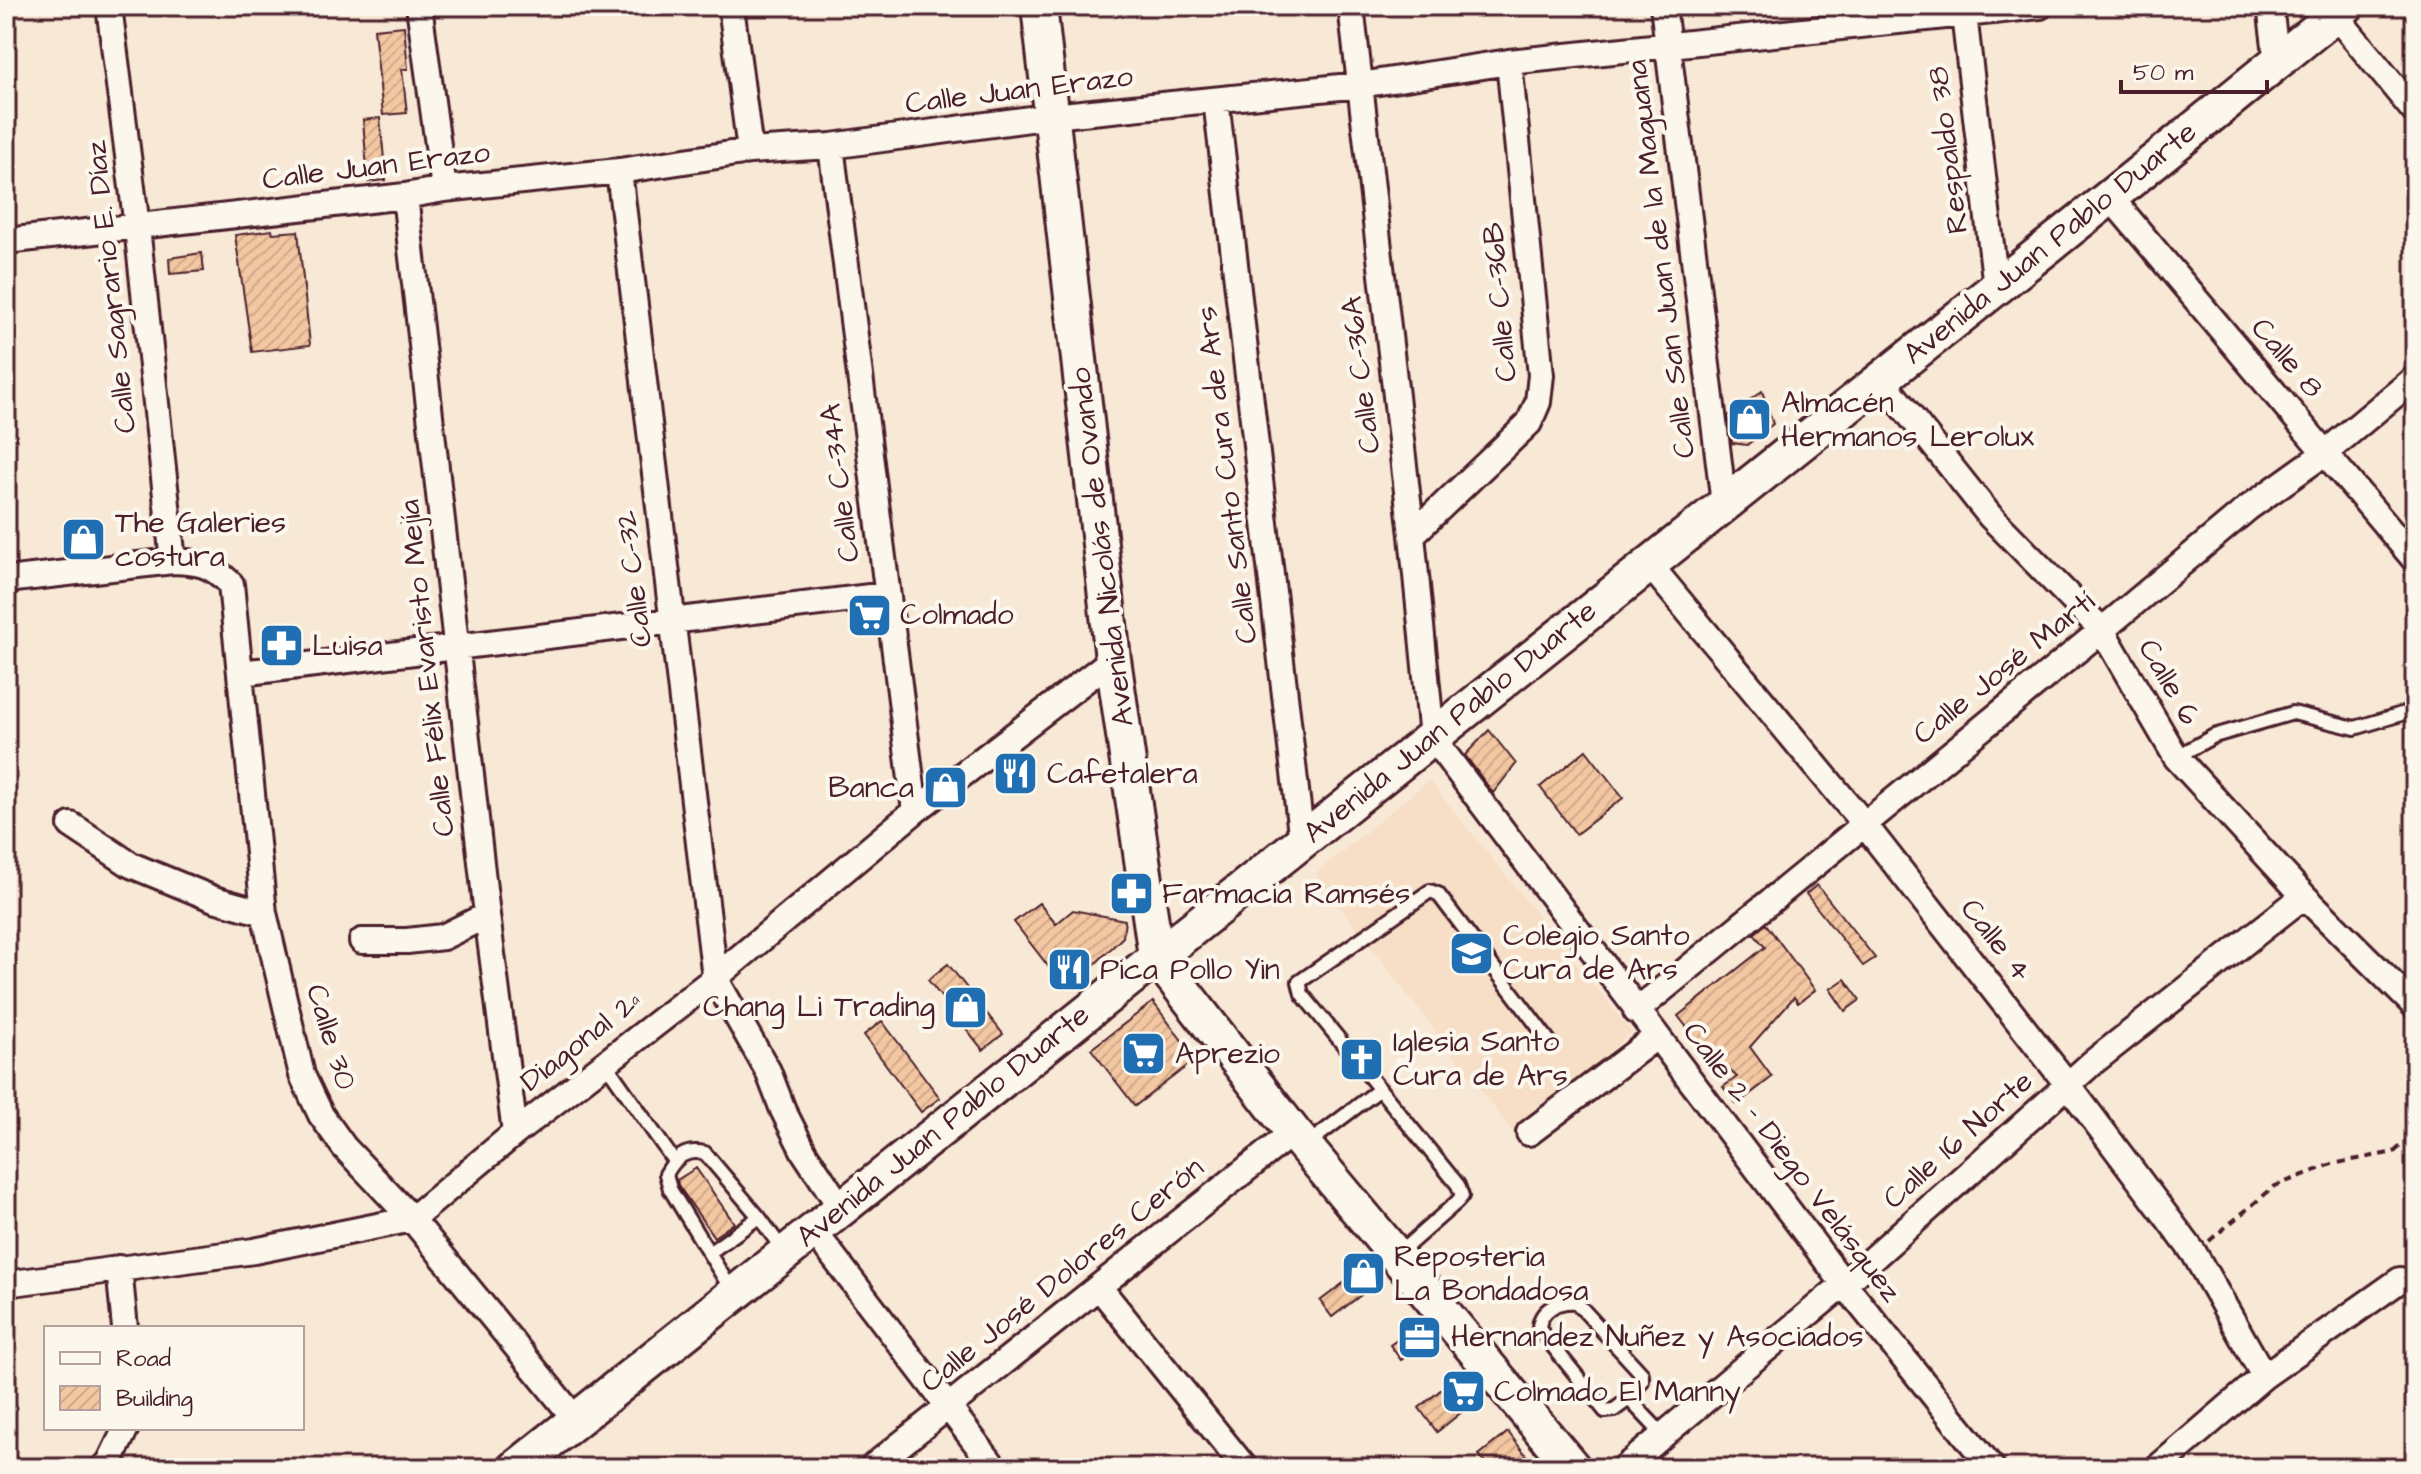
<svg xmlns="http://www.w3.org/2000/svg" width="2421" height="1474" viewBox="0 0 2421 1474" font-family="'Architects Daughter',sans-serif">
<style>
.built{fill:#f6dfc6}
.building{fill:url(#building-hatch);stroke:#4a1f2b;stroke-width:2}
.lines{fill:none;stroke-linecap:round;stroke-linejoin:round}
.lane-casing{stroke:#4a1f2b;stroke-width:18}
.street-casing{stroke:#4a1f2b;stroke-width:30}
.secondary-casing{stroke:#4a1f2b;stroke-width:40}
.path{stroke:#4a1f2b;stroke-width:4;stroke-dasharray:8 6;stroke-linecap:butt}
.lane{stroke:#fbf7ec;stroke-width:12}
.street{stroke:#fbf7ec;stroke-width:24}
.secondary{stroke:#fbf7ec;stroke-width:34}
.labels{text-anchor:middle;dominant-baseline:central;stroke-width:8;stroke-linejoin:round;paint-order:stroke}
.street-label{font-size:30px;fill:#4a1f2b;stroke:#fbf7ec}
.poi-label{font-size:30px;fill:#4a1f2b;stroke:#fbf7ec;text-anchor:start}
</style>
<defs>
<pattern id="building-hatch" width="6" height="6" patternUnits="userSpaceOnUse" patternTransform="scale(2)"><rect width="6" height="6" fill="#f2c7a1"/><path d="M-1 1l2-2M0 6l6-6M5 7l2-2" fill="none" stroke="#d1aa8b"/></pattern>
</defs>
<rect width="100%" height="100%" fill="#f8e9d6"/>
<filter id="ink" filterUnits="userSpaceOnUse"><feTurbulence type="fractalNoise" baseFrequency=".0125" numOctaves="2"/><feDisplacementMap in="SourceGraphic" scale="16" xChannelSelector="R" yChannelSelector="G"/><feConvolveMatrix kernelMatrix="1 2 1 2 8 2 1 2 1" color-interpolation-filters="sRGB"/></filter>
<g filter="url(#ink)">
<path class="built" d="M1429,780L1632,1032L1515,1135L1315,874Z"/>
<path class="building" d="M404,26L408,69H402L407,113L383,115L374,29Z
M380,118L386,180L368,182L363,120Z
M272,230L273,233L298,231L310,345L252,352L235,235Z
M202,253L204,271L170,274L169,258Z
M1762,391L1773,424L1747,445L1732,443L1728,416Z
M1489,730L1516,764L1493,793L1465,755Z
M1586,750L1623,798L1576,834L1540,787Z
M1817,885L1875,958L1863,966L1806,894Z
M1039,903L1056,924L1073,910L1125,920L1123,937L1094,965L1065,988L1014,922Z
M1766,924L1815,990L1798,1003L1794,997L1750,1047L1772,1077L1737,1104L1723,1087L1737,1077L1700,1044L1678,1016L1765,947L1754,934Z
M948,964L1003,1034L983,1050L928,980Z
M1845,979L1860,1000L1845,1011L1830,989Z
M1153,1002L1196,1059L1135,1106L1091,1049Z
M882,1021L940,1098L921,1112L864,1035Z
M696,1168L734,1223L714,1237L678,1185L677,1180Z
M1366,1266L1378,1282L1332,1317L1320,1301Z
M1420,1324L1430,1338L1401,1360L1390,1345Z
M1461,1373L1480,1397L1437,1432L1419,1408Z
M1508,1432L1536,1468H1490L1479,1455Z"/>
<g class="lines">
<defs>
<path id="lane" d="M2176,757L2214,736L2293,713L2355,728L2408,712L2415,715
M605,1063L674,1161
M1306,1145L1380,1089
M709,1253L759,1217
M1398,1254L1457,1202L1462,1196L1458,1185L1302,994L1299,982L1430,891L1438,894L1549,1041
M732,1291L670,1189L666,1174C676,1157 685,1149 705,1153L759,1217L783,1250
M1629,1399L1614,1410L1605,1411L1539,1329C1539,1310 1559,1300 1576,1302L1642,1374V1381L1629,1399L1663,1435"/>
<path id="street" d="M109,6L137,227L173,561
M419,6L444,189
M731,6L750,151
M1351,6L1412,535L1432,737L1844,1284L1992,1468
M1663,6L1724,504
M1963,6L1996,287
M2270,6L2277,62
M2335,15L2415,112
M1216,100L1302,842
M831,146L915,811
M619,171L715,978L768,1071L783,1110L804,1152L841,1208
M405,196L487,915L515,1133
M2110,197L2415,560
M6,241L405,196L444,189L619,171L750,151L831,146L1052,116L1360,85L1509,62L2040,6
M1881,379L1990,516L2102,630L2176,757L2304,896L2415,1006
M1412,535L1529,423L1538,402L1541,375L1509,62
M1649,564L1864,824L2068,1085L2194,1253L2264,1376
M6,580L173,561C201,562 210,564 231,584L264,913L302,1075L321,1115L344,1147L412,1219L576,1420
M241,673L886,595
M71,825L131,865L214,899L264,913
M362,941H407L443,937L487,915
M1636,1011L2102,630L2248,508L2325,453L2415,378
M1529,1133L1656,1037
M813,1230L995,1468
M119,1268L125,1328
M6,1284L254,1251L412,1219L515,1133L715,978L915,811L1113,659
M1099,1287L1245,1468
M103,1468L109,1463L126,1428
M871,1468L1293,1132
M1624,1468L1844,1284L2092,1063L2304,896
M2157,1468L2264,1376L2400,1280"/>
<path id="secondary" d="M1039,6L1113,659L1156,956L1293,1132L1573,1468
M516,1468L2110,197L2346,6"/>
</defs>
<use href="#lane" class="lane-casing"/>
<use href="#street" class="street-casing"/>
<use href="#secondary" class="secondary-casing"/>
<path class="path" d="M2209,1241L2275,1186L2332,1164L2394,1152L2415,1133"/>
<use href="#lane" class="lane"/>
<use href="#street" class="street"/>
<use href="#secondary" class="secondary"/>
</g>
</g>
<defs>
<symbol id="shop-square" viewBox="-11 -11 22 22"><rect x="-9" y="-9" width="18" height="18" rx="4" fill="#1f6fb2" stroke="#fbf7ec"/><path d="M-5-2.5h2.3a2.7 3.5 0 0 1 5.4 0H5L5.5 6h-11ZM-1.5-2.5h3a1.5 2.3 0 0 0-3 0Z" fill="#fff"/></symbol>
<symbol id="supermarket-square" viewBox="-11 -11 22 22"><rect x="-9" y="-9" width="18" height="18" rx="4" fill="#1f6fb2" stroke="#fbf7ec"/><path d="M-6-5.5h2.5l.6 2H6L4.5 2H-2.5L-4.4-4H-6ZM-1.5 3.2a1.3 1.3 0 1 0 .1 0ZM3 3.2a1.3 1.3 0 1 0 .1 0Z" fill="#fff"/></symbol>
<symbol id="pharmacy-square" viewBox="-11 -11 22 22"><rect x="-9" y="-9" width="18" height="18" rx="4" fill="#1f6fb2" stroke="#fbf7ec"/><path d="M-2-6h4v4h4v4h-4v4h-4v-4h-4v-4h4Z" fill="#fff"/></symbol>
<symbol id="restaurant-square" viewBox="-11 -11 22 22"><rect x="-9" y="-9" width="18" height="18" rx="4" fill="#1f6fb2" stroke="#fbf7ec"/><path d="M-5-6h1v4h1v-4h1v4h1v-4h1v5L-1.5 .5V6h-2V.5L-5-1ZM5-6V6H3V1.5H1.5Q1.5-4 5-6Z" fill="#fff"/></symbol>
<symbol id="school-square" viewBox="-11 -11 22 22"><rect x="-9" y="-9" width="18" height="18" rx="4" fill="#1f6fb2" stroke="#fbf7ec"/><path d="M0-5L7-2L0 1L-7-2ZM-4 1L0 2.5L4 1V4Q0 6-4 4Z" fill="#fff"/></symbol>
<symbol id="church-square" viewBox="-11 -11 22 22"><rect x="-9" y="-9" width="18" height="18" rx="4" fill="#1f6fb2" stroke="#fbf7ec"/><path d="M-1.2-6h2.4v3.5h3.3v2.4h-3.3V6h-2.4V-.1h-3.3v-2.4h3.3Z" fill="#fff"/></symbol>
<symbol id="office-square" viewBox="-11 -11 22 22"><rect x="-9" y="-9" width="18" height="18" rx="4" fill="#1f6fb2" stroke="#fbf7ec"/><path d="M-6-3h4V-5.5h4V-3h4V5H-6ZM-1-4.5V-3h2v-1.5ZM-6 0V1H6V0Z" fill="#fff"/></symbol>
</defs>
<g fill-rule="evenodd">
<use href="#shop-square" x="1724" y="394" width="51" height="51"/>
<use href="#shop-square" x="58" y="514" width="51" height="51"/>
<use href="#supermarket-square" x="844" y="590" width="51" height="51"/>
<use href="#pharmacy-square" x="256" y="620" width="51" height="51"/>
<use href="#restaurant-square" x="990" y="748" width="51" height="51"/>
<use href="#shop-square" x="920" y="762" width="51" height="51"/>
<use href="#pharmacy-square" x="1106" y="868" width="51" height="51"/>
<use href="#school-square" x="1446" y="928" width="51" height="51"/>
<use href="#restaurant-square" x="1044" y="944" width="51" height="51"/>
<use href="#shop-square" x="940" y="982" width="51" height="51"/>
<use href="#supermarket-square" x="1118" y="1028" width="51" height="51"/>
<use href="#church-square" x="1336" y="1034" width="51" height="51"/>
<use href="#shop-square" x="1338" y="1248" width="51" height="51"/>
<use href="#office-square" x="1394" y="1312" width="51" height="51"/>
<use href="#supermarket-square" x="1438" y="1366" width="51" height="51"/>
</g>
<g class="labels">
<g class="street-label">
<text transform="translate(1019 90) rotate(-7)">Calle Juan Erazo</text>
<text transform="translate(1948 150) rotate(-97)">Respaldo 38</text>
<text transform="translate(376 166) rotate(-7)">Calle Juan Erazo</text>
<text transform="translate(2050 243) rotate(-39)">Avenida Juan Pablo Duarte</text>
<text transform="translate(1661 259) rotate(-97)">Calle San Juan de la Maguana</text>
<text transform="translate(111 287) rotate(-96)">Calle Sagrario E. Díaz</text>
<text transform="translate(1500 302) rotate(-95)">Calle C-36B</text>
<text transform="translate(2287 358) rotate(50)">Calle 8</text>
<text transform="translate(1361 375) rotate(-97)">Calle C-36A</text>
<text transform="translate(1227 475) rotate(-97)">Calle Santo Cura de Ars</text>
<text transform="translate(840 483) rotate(-97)">Calle C-34A</text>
<text transform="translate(1102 547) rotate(-97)">Avenida Nicolás de Ovando</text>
<text transform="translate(634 579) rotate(-97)">Calle C-32</text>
<text transform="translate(427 668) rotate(-96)">Calle Félix Evaristo Mejía</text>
<text transform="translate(2004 668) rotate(-39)">Calle José Martí</text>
<text transform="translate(2169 682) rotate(60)">Calle 6</text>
<text transform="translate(1450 722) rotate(-39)">Avenida Juan Pablo Duarte</text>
<text transform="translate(1996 940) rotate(52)">Calle 4</text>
<text transform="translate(331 1037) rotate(73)">Calle 30</text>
<text transform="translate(581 1041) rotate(-38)">Diagonal 2ª</text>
<text transform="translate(943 1126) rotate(-39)">Avenida Juan Pablo Duarte</text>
<text transform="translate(1958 1140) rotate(-42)">Calle 16 Norte</text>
<text transform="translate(1792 1162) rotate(53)">Calle 2 - Diego Velásquez</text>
<text transform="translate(1062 1275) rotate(-39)">Calle José Dolores Cerón</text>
</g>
<g class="poi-label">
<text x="1781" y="403">Almacén<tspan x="1781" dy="34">Hermanos Lerolux</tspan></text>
<text x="115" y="523">The Galeries<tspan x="115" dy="34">costura</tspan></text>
<text x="900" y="615">Colmado</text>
<text x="312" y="646">Luisa</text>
<text x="1047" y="774">Cafetalera</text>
<text x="914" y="788" text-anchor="end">Banca</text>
<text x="1162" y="894">Farmacia Ramsés</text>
<text x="1503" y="936">Colegio Santo<tspan x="1503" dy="34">Cura de Ars</tspan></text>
<text x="1100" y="970">Pica Pollo Yin</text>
<text x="935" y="1007" text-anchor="end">Chang Li Trading</text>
<text x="1393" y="1042">Iglesia Santo<tspan x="1393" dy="34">Cura de Ars</tspan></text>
<text x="1175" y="1054">Aprezio</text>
<text x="1394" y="1257">Reposteria<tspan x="1394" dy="34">La Bondadosa</tspan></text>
<text x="1451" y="1337">Hernandez Nuñez y Asociados</text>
<text x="1494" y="1392">Colmado El Manny</text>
</g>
</g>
<rect width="2421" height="1474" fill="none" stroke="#fbf7ec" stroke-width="32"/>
<rect x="16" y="16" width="2389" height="1442" fill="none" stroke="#4a1f2b" stroke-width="3" filter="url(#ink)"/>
<rect x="44" y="1326" width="260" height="104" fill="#fbf7ec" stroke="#b4a19f" stroke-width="2"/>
<rect x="60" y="1352" width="40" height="12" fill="#fbf7ec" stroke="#b4a19f" stroke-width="2"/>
<text x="116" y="1366" font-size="24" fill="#4a1f2b">Road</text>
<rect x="60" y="1386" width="40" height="24" fill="url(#building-hatch)" stroke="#b4a19f" stroke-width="2"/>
<text x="116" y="1406" font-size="24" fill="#4a1f2b">Building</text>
<path d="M2121 80v12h146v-12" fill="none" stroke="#4a1f2b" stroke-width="4"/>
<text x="2133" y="80" font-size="24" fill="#4a1f2b" stroke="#fbf7ec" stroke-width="6" paint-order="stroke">50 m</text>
</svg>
